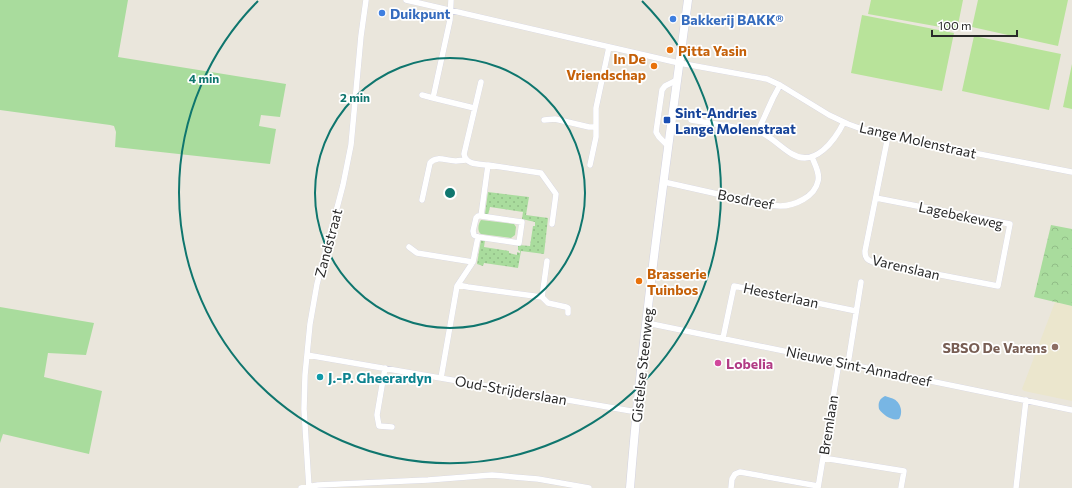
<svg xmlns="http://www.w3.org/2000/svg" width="1072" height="488" viewBox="0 0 1072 488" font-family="Commissioner,sans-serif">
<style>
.education{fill:#ebe6cd}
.grass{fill:#a9dc9d}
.forest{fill:url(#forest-crowns)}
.garden{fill:url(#garden-dots)}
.pitch{fill:#b8e39a}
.water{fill:#78b6e4}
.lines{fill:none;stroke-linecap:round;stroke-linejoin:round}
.minor-casing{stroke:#d2d2e1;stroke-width:6}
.secondary-casing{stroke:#d2d2e1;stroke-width:9}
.minor{stroke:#fff;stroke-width:5.5}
.secondary{stroke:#fff;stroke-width:8}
.ring{fill:none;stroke:#0f766e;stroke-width:2}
.shop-dot{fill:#3f7fe0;stroke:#fff;stroke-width:1.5}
.food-dot{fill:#e8710a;stroke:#fff;stroke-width:1.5}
.transit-dot{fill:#1a4fb4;stroke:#fff;stroke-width:1.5}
.education-dot{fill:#8d6e63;stroke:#fff;stroke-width:1.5}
.hotel-dot{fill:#d1479c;stroke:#fff;stroke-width:1.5}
.culture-dot{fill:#0f9aa8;stroke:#fff;stroke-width:1.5}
.labels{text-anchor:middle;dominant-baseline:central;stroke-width:3.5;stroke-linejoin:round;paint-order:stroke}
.shop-label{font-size:14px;font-weight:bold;fill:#366cbe;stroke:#fff;text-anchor:start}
.food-label{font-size:14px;font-weight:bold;fill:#c56008;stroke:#fff;text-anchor:start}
.transit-label{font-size:14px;font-weight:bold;fill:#164399;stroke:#fff;text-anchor:start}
.street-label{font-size:14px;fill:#292929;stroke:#fff}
.education-label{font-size:14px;font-weight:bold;fill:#785e54;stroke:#fff;text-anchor:end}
.hotel-label{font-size:14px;font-weight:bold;fill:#b23c85;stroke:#fff;text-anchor:start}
.culture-label{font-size:14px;font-weight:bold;fill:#0d838f;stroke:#fff;text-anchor:start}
.centre{fill:#0f766e;stroke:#fff;stroke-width:2}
.ring-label{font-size:12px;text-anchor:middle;font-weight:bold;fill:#0f766e;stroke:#fff;stroke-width:3.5;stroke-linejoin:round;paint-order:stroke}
</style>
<defs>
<pattern id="forest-crowns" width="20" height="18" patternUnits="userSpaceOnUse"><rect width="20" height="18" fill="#a9dc9d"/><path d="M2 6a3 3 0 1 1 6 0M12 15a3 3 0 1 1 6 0" fill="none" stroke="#91bd87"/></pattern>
<pattern id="garden-dots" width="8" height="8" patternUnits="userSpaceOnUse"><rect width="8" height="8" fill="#a9dc9d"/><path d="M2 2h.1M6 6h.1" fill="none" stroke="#91bd87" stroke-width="1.8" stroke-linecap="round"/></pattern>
</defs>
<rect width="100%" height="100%" fill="#eae6dc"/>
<path class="education" d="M1055,302L1072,306V401L1024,391L1022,389Z"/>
<path class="grass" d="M0,0H128L118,57L286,84L280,117L261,115L259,126L276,129L270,164L115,147L116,132L114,126L110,125L0,110Z
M481,220L514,224L516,227L515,235L511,238L481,234C477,231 478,224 481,220Z
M0,307L94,323L86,355L48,353L44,377L102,391L89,454L3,434L0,443Z"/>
<path class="forest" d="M1051,225L1072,229V306L1034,297Z"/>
<path class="garden" d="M488,192L529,197L526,215L548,218L544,254L521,251L518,268L484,263L483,266L477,264L481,240H485L484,247L509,251V253L517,255V252L520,253V251L518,250V245L530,246L533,226H535V222L522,219L523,212L490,207L488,215L485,214Z"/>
<path class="pitch" d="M871,0H963L957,30L868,14Z
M978,0H1068L1058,46L972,27Z
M862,15L954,33L942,91L851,73Z
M974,36L1061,54L1049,110L962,91Z
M1072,64V109L1063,107Z"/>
<path class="water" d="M885,396C887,397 889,397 891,398C900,400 904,412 899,419C892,421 883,415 879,409C878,403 879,399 885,396Z"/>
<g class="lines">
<defs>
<path id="minor" d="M406,0L679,63L767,79L780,85L829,115L848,124L859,128L897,138L1072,172
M451,0L450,20L433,98L474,108
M422,95L433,98
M544,120L555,119L589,127H596
M691,120L758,131C771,136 780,147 792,154C815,168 835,140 844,122
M758,131L773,98L780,85
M668,146L659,137L656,132L662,90L665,86L677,80
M488,165L541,173L556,194L552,224
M590,165L596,137V108L609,47
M664,182L767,205C772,205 776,206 780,206C794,206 815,197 818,181C820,173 815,165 812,157
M876,198L1010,224L998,286L873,262C867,260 865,258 865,251L888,136
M422,200L430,163C436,155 447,161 456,161C459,161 462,160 466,160
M478,237L519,243L522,222L481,216
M409,247L417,253L473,262
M458,285L468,287L542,297L548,303L566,307L568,308V313
M542,297L547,261
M647,323L1072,410
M723,338L734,286L856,311
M307,355L637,412
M848,364L861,282
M385,368L377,415L379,426L392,427
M441,378L457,286L473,262L478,237L474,235L473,231L476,218L478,216H481L488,165C478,164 466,165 464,154L481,82
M823,458L904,471L901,488
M301,488L318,485L428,480L492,475L538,479L589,488
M309,488L304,409L305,375L310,324L317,284L343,185L351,145L361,36L366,0
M731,488L732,479L735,474L740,472L818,486
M818,488L839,362
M1016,488L1026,400"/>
<path id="secondary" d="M630,488C643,325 666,162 688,0"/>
</defs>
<use href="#minor" class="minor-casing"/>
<use href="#secondary" class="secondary-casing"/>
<use href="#minor" class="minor"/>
<use href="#secondary" class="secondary"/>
</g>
<g class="ring">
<circle cx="450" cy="193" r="135"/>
<path d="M642 1A271 271 0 1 1 258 1"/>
</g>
<g class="shop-dot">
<circle cx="382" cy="13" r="4"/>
<circle cx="673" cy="19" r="4"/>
</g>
<g class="food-dot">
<circle cx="670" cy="50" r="4"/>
<circle cx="654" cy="66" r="4"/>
<circle cx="639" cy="281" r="4"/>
</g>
<rect class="transit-dot" x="663" y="116" width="8" height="8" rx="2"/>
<circle class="education-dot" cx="1055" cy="347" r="4"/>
<circle class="hotel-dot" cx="718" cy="363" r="4"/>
<circle class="culture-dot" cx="320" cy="377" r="4"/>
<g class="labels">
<g class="shop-label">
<text x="390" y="13">Duikpunt</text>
<text x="681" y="19">Bakkerij BAKK®</text>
</g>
<g class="food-label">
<text x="678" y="50">Pitta Yasin</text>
<text x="646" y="58" text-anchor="end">In De<tspan x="646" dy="16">Vriendschap</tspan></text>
<text x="647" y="273">Brasserie<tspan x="647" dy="16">Tuinbos</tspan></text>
</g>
<g class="transit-label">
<text x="675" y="112">Sint-Andries<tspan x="675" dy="16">Lange Molenstraat</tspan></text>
</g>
<g class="street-label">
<text transform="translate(918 140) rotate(13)">Lange Molenstraat</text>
<text transform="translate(746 199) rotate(11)">Bosdreef</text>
<text transform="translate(961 215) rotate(12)">Lagebekeweg</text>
<text transform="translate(328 243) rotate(-75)">Zandstraat</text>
<text transform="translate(906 267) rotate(13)">Varenslaan</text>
<text transform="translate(781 295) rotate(12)">Heesterlaan</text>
<text transform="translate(642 365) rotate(-84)">Gistelse Steenweg</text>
<text transform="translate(859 366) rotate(12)">Nieuwe Sint-Annadreef</text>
<text transform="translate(511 390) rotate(10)">Oud-Strijderslaan</text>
<text transform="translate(828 425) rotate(-81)">Bremlaan</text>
</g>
<g class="education-label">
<text x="1047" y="347">SBSO De Varens</text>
</g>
<g class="hotel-label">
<text x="726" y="363">Lobelia</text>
</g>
<g class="culture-label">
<text x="328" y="377">J.-P. Gheerardyn</text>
</g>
</g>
<circle cx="450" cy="193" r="6" class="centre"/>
<g class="ring-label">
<text x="204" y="83">4 min</text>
<text x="355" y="102">2 min</text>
</g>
<path d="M932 30v6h85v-6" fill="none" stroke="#292929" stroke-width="2"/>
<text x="938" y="30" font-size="12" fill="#292929" stroke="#ffffff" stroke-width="3" paint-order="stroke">100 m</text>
</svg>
